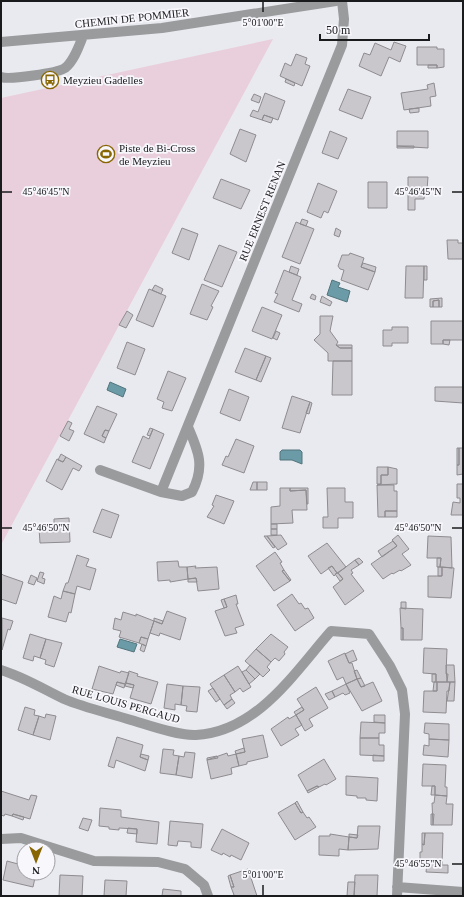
<svg xmlns="http://www.w3.org/2000/svg" width="464" height="897" viewBox="0 0 464 897" font-family="'Times New Roman',serif">
<style>
.green{fill:#e9cedb}
.water{fill:#6a9ba6;stroke:#52757d}
.building{fill:#c9c7cb;stroke:#8f8c90}
.lines{fill:none;stroke-linecap:round;stroke-linejoin:round}
.minor{stroke:#999b9d;stroke-width:10}
.ticks{fill:none;stroke:#1a1b1c;stroke-width:1.5}
.labels{text-anchor:middle;dominant-baseline:central;stroke-width:3.5;stroke-linejoin:round;paint-order:stroke}
.street-label{font-size:11px;fill:#1a1b1c;stroke:#f7f7fc}
.poi-label{font-size:11px;fill:#1a1b1c;stroke:#f7f7fc;text-anchor:start}
.ticks-label{font-size:10px;text-anchor:middle;fill:#1a1b1c;stroke:#f7f7fc;stroke-width:3.5;stroke-linejoin:round;paint-order:stroke}
</style>
<rect width="100%" height="100%" fill="#e9eaef"/>
<path class="green" d="M273,39L1,545V98Z"/>
<path class="water" d="M332,280L340,283L338,287L350,291L347,302L327,295Z
M110,382L126,389L123,397L107,390Z
M282,450H300L302,452V464L292,460H280V452Z
M120,639L137,644L134,652L117,647Z"/>
<path class="building" d="M394,42L406,46L400,62L389,57L381,76L359,66L364,53L370,55L375,43L391,50Z
M417,47H437V49H444V67L437,68V65H417Z
M296,54L307,58L305,64L310,66L302,86L280,76L285,63L291,66Z
M428,65H437V68H428Z
M286,79L295,83L294,86L285,82Z
M434,83L436,96L430,97L431,106L404,110L401,93L428,89L427,85Z
M348,89L371,97L362,119L339,110Z
M265,93L285,101L278,120L264,115L262,120L250,116L253,110L258,112Z
M254,94L261,97L259,103L251,100Z
M419,108V112L410,113L409,109Z
M264,115L273,118L271,123L262,120Z
M240,129L256,135L246,162L230,154Z
M330,131L347,138L338,159L322,153Z
M397,131H428V148L397,146Z
M397,146H414V148H397Z
M408,177H428L427,190H425L424,199H415V210H408Z
M221,179L250,190L241,209L213,198Z
M368,182H387V208H368Z
M318,183L337,191L328,213L324,211L321,218L307,212Z
M302,219L308,221L306,226L300,224Z
M296,222L314,229L300,264L282,257Z
M182,228L198,234L189,260L172,253Z
M336,228L341,231L339,237L334,235Z
M447,240H458V243H463V259H448Z
M219,245L237,252L222,287L204,280Z
M350,253L364,258L361,267L375,272L368,290L341,280L344,270L340,269L338,266L342,255H349Z
M363,263L376,267L375,272L361,267Z
M291,266L299,269L297,275L289,272Z
M406,266H424L423,298H405Z
M424,266H427V280H424Z
M284,270L301,277L292,300L302,304L299,312L274,302L278,294L275,293Z
M202,284L219,291L211,306L213,307L207,320L190,314Z
M155,285L163,289L161,294L152,290Z
M149,289L166,296L153,327L136,320Z
M312,294L316,296L315,300L310,298Z
M322,296L332,302L330,306L320,302Z
M442,298V307H439V300L433,301V307H430V299Z
M439,300V307H433V301Z
M262,307L282,315L272,339L252,331Z
M127,311L133,315L126,328L119,325Z
M320,316H333L330,331L338,342L336,345L340,348H352V361H328V353L314,340L320,334Z
M431,321H463V340H443V344H431Z
M392,327H408V343H392V346H383V330H392Z
M276,331L280,333L277,340L273,338Z
M443,340H450L449,345L443,344Z
M127,342L145,349L135,375L117,368Z
M336,345H352V348H340Z
M245,348L266,356L256,380L235,372Z
M266,356L271,358L261,382L256,380Z
M333,361H352V395H332Z
M168,371L186,378L172,411L162,408L164,402L157,399Z
M435,387H463V403L435,401Z
M229,389L249,397L240,421L220,413Z
M292,396L310,402L300,433L282,428Z
M310,402L312,403L309,414L306,413Z
M97,406L117,414L109,431L105,430L102,436L106,438L104,443L84,434Z
M68,421L72,423L69,429L74,431L69,441L60,436Z
M150,428L153,429L150,436L147,435Z
M153,429L164,434L150,469L132,462L143,436L149,439Z
M105,430L109,431L106,438L102,436Z
M236,439L254,446L244,473L222,465L226,456L228,457Z
M457,448H459V465H457Z
M459,448H463V474L457,475V465H459Z
M61,454L66,457L63,462L58,460Z
M66,457L82,466L79,471L73,468L62,490L46,481L57,459L63,462Z
M377,467H388V475H381V484H377Z
M388,467L397,469V484L377,485L381,484V475H388Z
M253,482H257V490H250Z
M257,482H267V490H257Z
M457,484H463V515H451L453,502L460,503V498H457Z
M377,485H394V491H397V511H385V517H378Z
M280,488H290V491L306,490L307,510H292L293,523L271,524V507L280,506Z
M290,488H308V504H307L306,490L290,491Z
M327,488H345V502H353V518H338V528H323V517H328Z
M216,495L234,501L224,524L207,517L214,506L212,505Z
M102,509L119,515L111,538L93,532Z
M385,511H397V517H385Z
M69,518L70,542L40,543L39,528L54,527V519Z
M271,524H277V529H271Z
M271,529H277V535H271Z
M281,535L287,544L278,550L267,536Z
M398,535L409,549L402,554L411,565L401,571L400,570L393,574L392,573L383,579L371,564L397,546L392,540Z
M264,536H267L275,547L273,548Z
M428,536L451,537L452,568L440,567L441,558H427Z
M393,541L397,546L382,557L378,551Z
M327,543L346,567L337,573L332,566L321,574L308,556Z
M275,552L282,562L280,563L284,570L282,571L290,581L274,591L256,566Z
M77,555L89,559L86,566L96,569L90,590L77,586L75,594L63,591L66,583H68Z
M359,558L363,562L359,565L355,560Z
M437,558H441L440,567H437Z
M355,560L359,565L351,570L353,573L351,574L364,591L345,605L333,587L343,579L338,573Z
M178,561L179,567H187L188,579L170,582V580L158,581L157,562Z
M196,566L195,568L217,567L219,589L198,591L196,578L188,579L187,567Z
M332,566L337,573L334,576L328,568Z
M438,567H442V576H438Z
M442,567L454,568L451,598L428,597V576H442Z
M284,570L291,580L290,581L282,571Z
M40,572L44,573L42,578L45,579L44,584L37,581Z
M1,573L3,575L23,582L16,604L1,599Z
M338,573L343,579L340,581L335,574Z
M31,575L37,578L34,585L28,583Z
M196,578L197,582H188V579Z
M63,591L75,594L71,613L69,612L66,622L48,617L54,596L61,599Z
M292,594L299,604L301,603L305,609L308,608L314,618L295,631L277,605Z
M236,595L238,604H236L244,625L235,628L237,633L225,636L215,611L227,607L224,599Z
M224,599L227,607L224,608L221,600Z
M401,602H406V609L401,608Z
M400,608L423,609L422,640H403V628H401Z
M167,611L186,618L180,640L160,633L159,636L150,633L154,621L162,624Z
M123,612L136,616V614L154,621L148,639L141,637L139,643L119,637L121,631L113,629L115,618L121,620Z
M2,618L13,621L10,630L8,629L2,650Z
M154,618L163,621L162,624L154,621Z
M401,628H403V640H401Z
M30,634L46,639L40,658L34,656L33,661L23,658Z
M271,634L288,647L284,652L285,654L279,661L275,658L271,662L256,649Z
M141,637L148,639L146,646L139,643Z
M46,639L62,643L54,667L45,664L46,660L40,658Z
M142,644L146,646L144,652L140,650Z
M424,648L447,649L446,674H448L447,682H436V674L423,673Z
M256,649L271,662L267,667L270,670L263,677L245,661Z
M353,650L357,660L349,663L345,654Z
M345,653L349,663H352L357,679L346,684L343,677L337,680L328,661Z
M250,665L260,674L255,679L246,670Z
M446,665H454L455,682H447Z
M99,666L120,673L121,671L129,673L125,684L117,682L113,694L92,689Z
M238,666L251,687L243,692L240,688L235,692L224,675Z
M246,670L255,679L249,684L242,672Z
M357,670L361,678L357,679L354,671Z
M129,671L138,674L137,676L158,682L151,704L130,698L134,685L126,683Z
M432,674H436V682H432Z
M224,675L235,692L230,695L232,699L224,705L210,684Z
M361,678L365,686L361,687L357,679Z
M357,679L361,687L373,682L382,701L362,711L346,684Z
M117,682L125,684L124,688L116,685Z
M434,682H437V691H433Z
M437,682H450L449,691H447L446,713L423,712L424,691H437Z
M450,682H455L454,701H447Z
M126,683L134,685L133,688L125,686Z
M167,684L183,686L181,705L175,704V710L164,708Z
M346,684L350,693L345,695L343,693L335,697L332,691Z
M183,686L200,687L197,712L186,711L187,706L181,705Z
M316,687L328,708L309,719L313,726L305,731L296,715L304,710L297,699Z
M213,688L220,699L216,702L208,691Z
M332,691L335,697L329,700L325,694Z
M232,699L235,703L227,709L224,705Z
M25,707L35,710L34,715L39,716L33,735L18,730Z
M302,707L304,710L296,715L294,712Z
M46,714L56,716L50,740L33,735L39,716L45,718Z
M296,715L302,725L295,729L299,735L281,746L271,729L288,717L289,719Z
M374,715H385V723L374,722Z
M361,722L385,723V733H379V738H360Z
M425,723L449,724V740L429,739V734L424,733Z
M263,735L268,757L247,762V764L239,766L236,754L245,752L242,739Z
M117,737L143,745L140,757L148,760L145,771L116,760L114,768L108,766Z
M360,738H379V745H384V756L360,755Z
M429,739L449,740L448,757L423,755L424,745L429,746Z
M244,748L245,752L236,754L235,751Z
M163,749L174,750L173,755L179,756L176,775L160,773Z
M185,752L195,753L192,778L176,775L179,756L184,757Z
M227,753L228,756L236,754L239,766L231,768L232,774L211,779L207,760Z
M141,754L149,756L148,760L140,757Z
M373,755L384,756V761H373Z
M217,756L218,758L207,760V758Z
M324,759L336,779L326,785L325,784L319,787L317,786L307,791L298,775Z
M423,764L446,765L445,787H447V796L435,795V786H422Z
M346,776L378,778L377,801L366,800V798H357V796L346,795Z
M317,786L319,787L308,793L307,791Z
M432,786H435V795H431Z
M1,791L29,800L31,795L37,796L30,819L13,814L12,816L5,814L4,816L1,815Z
M435,795L447,796L446,804H453L452,825H433L432,803H434Z
M297,801L303,812L301,813L295,803Z
M295,803L301,813L303,812L307,818L309,817L316,827L295,840L278,813Z
M100,808L121,810V817L159,822L157,844L136,842L137,829L119,828V830L109,829V827L99,826Z
M13,814L24,817L23,820L12,816Z
M431,814H434L433,825H431Z
M83,818L92,820L88,831L79,828Z
M170,821L203,824L201,848L191,847V842L178,841L177,846L168,845Z
M358,826H380L378,849L348,850L349,837L357,838Z
M128,828L137,829V834L127,833Z
M222,829L249,843L241,860L231,855L230,857L223,853L222,855L211,850Z
M422,833H425L424,845L422,844Z
M425,833H443L442,865H448V873L426,872L427,864H420V852H422V844L424,845Z
M330,834L349,837L348,850L339,849V856L319,855V836H330Z
M349,834L358,835L357,838L349,837Z
M7,861L18,864L19,862L24,863V873H36L33,887L3,880Z
M248,869L257,896H232L234,895L231,887H234L230,875Z
M60,875L83,876L82,896H56H59Z
M230,875L234,887H231L228,876Z
M355,875H378L377,896H354Z
M105,880L127,881L126,896H104Z
M348,882H355L354,896H347Z
M163,889L181,891V896H162Z"/>
<g class="lines">
<path class="minor" d="M1,42L162,28L336,1
M1,77C9,80 58,73 65,68C74,61 79,46 83,36
M100,470L161,492L342,45L344,19L342,1
M161,492L182,496L192,492C205,467 199,452 188,427
M1,670C24,677 43,689 64,699C85,708 109,713 131,720C148,725 178,736 196,735C257,732 294,673 331,631L369,634L390,666L402,690L405,714L397,896
M1,839L21,838L94,861L158,862L185,869L204,885L208,896
M397,887L463,892"/>
</g>
<path class="ticks" d="M263,2V12M2,192H12M452,192H462M2,528H12M452,528H462M452,864H462M263,885V895"/>
<defs>
<symbol id="bus-ring" viewBox="-11 -11 22 22"><circle r="9.5" fill="#f7f7fc" stroke="#886602" stroke-width="1.5"/><path d="M-5-6H5V4H4V6H2V4H-2V6H-4V4H-5ZM-3.5-4V0h7V-4ZM-3.5 1.2v1.5H-2V1.2ZM2 1.2v1.5H3.5V1.2Z" fill="#886602"/></symbol>
<symbol id="stadium-ring" viewBox="-11 -11 22 22"><circle r="9.5" fill="#f7f7fc" stroke="#886602" stroke-width="1.5"/><path d="M0-5a6.5 5 0 1 0 0 10a6.5 5 0 1 0 0-10ZM-3.5-1.8h7v3.6h-7Z" fill="#886602"/></symbol>
</defs>
<g fill-rule="evenodd">
<use href="#bus-ring" x="40" y="70" width="20" height="20"/>
<use href="#stadium-ring" x="96" y="144" width="20" height="20"/>
</g>
<g class="labels">
<g class="street-label">
<text transform="translate(132 18) rotate(-6)">CHEMIN DE POMMIER</text>
<text transform="translate(262 211) rotate(-68)">RUE ERNEST RENAN</text>
<text transform="translate(126 704) rotate(16)">RUE LOUIS PERGAUD</text>
</g>
<g class="poi-label">
<text x="63" y="80">Meyzieu Gadelles</text>
<text x="119" y="148">Piste de Bi-Cross<tspan x="119" dy="13">de Meyzieu</tspan></text>
</g>
</g>
<g class="ticks-label">
<text x="263" y="26">5°01'00"E</text>
<text x="418" y="195">45°46'45"N</text>
<text x="46" y="195">45°46'45"N</text>
<text x="418" y="531">45°46'50"N</text>
<text x="46" y="531">45°46'50"N</text>
<text x="418" y="867">45°46'55"N</text>
<text x="263" y="878">5°01'00"E</text>
</g>
<rect width="464" height="897" fill="none" stroke="#1a1b1c" stroke-width="4"/>
<g transform="translate(36 861) rotate(180)"><circle r="19" fill="#f7f7fc" stroke="#9f9fa2"/>
<path d="M0-3L7 15L0 10L-7 15Z" fill="#886602"/>
<text y="-6" font-size="11" font-weight="bold" text-anchor="middle" fill="#1a1b1c">N</text>
</g>
<path d="M320 34v6h109v-6" fill="none" stroke="#1a1b1c" stroke-width="2"/>
<text x="326" y="34" font-size="12" fill="#1a1b1c" stroke="#f7f7fc" stroke-width="3" paint-order="stroke">50 m</text>
</svg>
